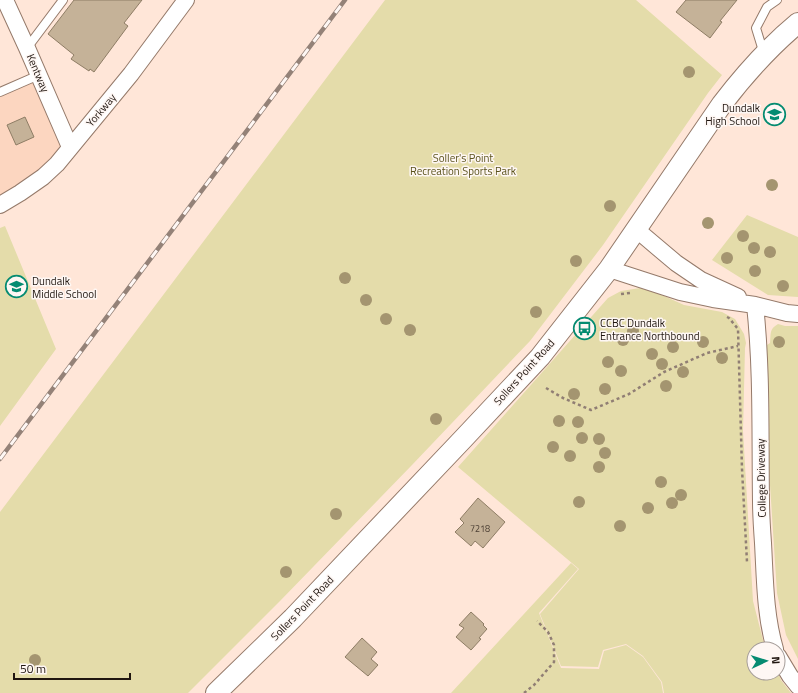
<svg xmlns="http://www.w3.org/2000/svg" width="798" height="693" viewBox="0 0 798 693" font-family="'Titillium Web',sans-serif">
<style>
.built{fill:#fcd6c0}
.green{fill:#e4dcaa}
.building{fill:#c5b298;stroke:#8e7d65}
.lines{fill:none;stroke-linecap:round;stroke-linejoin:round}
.service-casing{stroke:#957a6a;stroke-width:10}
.minor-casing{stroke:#957a6a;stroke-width:18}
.tertiary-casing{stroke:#957a6a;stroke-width:22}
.path{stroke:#907e74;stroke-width:2.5;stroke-dasharray:3 3;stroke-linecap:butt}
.service{stroke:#fff;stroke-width:8}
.minor{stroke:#fff;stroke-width:16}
.tertiary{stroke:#fff;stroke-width:20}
.rail-casing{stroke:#948278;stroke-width:4.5}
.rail{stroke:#fef7f4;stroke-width:3;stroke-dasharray:9;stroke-linecap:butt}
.tree{fill:#a49570}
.labels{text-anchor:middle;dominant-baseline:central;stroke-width:3;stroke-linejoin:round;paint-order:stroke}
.number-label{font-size:9px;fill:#493d32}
.street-label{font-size:11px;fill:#201610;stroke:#fef7f4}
.poi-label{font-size:11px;fill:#201610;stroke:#fef7f4;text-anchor:start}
.park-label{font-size:11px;fill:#5a521b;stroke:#fef7f4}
</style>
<rect width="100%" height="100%" fill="#ffe6d8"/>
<path class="built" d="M34,80L65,148L24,186L0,197V95Z"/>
<path class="green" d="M385,0H636L722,75L708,93L603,245L530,341L412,465L281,600L188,693H0V512Z
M747,215L798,237V297L768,295L712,260Z
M5,226L56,349L0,426V228Z
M640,288L662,295L684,305L722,312L735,319L744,334L746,343L745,348L743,431L753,601L763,640L767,649H754V673H778L781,680L791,693H664L662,682L643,656L626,644L603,650L598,667L561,666L540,614L579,569L458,467L608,298L621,291Z
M778,324L785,326H798V659L786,635L777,593L767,439V345L770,343C771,334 769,329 778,324Z
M571,563L578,569L539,613L561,668L599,669L604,651L626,645L643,657L661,682L663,693H451Z"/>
<path class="building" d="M74,0H142L124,23L128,26L94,72L90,69L89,71L71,59L74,55L48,34Z
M686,0H737L720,21L722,22L710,38L676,12Z
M25,117L34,137L16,145L7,125Z
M478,498L505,522L483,548L475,541L471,546L455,532L464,523L460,519Z
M471,612L484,624L483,625L487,629L479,638L481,639L471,650L456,637L464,628L459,625Z
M362,638L377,652L371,659L378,665L368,676L345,657Z"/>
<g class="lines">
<defs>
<path id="service" d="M27,48L63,0
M764,54L756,28L767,7L777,0
M0,92L39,75"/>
<path id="minor" d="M5,0L27,48L70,147
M0,205L20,193L43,177L57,164L131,74L186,0
M637,230L676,263L701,280L738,297
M609,269L680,292L713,299L755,305L787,313L798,314
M755,305C762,370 760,435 761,501C761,515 762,529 763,543C765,579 765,615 775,649
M778,656L790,676L798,686"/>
<path id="tertiary" d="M216,693L293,618L463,439L540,357L609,269L722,104C745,74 769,47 798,23"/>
</defs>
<use href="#service" class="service-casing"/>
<use href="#minor" class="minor-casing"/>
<use href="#tertiary" class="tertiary-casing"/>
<path class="path" d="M621,294L630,293
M727,317L729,318L738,329L742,469L747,562
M546,388L563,398L591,410L629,394L664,372L707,353L738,346
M524,693L534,685L554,662V645L548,632L537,621"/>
<use href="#service" class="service"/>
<use href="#minor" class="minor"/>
<use href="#tertiary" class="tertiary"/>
<defs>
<path id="rail" d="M0,459L345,0"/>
</defs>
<use href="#rail" class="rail-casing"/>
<use href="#rail" class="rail"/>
</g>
<g class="tree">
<circle cx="689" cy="72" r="6"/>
<circle cx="772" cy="185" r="6"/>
<circle cx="610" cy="206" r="6"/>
<circle cx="708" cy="223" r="6"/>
<circle cx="743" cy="236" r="6"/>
<circle cx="754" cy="248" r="6"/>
<circle cx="770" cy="252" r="6"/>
<circle cx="727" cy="258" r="6"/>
<circle cx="576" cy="261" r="6"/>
<circle cx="755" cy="271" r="6"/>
<circle cx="345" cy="278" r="6"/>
<circle cx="783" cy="286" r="6"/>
<circle cx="366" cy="300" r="6"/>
<circle cx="536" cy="312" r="6"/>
<circle cx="386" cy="319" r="6"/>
<circle cx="410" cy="330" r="6"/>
<circle cx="633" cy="331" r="6"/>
<circle cx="623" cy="340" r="6"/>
<circle cx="703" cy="342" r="6"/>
<circle cx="779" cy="342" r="6"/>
<circle cx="673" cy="347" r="6"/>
<circle cx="652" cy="354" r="6"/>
<circle cx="722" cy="358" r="6"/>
<circle cx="608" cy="362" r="6"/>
<circle cx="662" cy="364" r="6"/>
<circle cx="621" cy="371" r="6"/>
<circle cx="683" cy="372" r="6"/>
<circle cx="666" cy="386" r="6"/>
<circle cx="605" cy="389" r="6"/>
<circle cx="574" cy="394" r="6"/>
<circle cx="436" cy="419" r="6"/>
<circle cx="559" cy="421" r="6"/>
<circle cx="578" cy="422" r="6"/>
<circle cx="582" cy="438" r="6"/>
<circle cx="599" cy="439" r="6"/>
<circle cx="553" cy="447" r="6"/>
<circle cx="605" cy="453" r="6"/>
<circle cx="570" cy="456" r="6"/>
<circle cx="599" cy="467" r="6"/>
<circle cx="661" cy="482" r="6"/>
<circle cx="681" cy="495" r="6"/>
<circle cx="579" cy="502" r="6"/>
<circle cx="672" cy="503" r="6"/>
<circle cx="648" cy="508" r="6"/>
<circle cx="336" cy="514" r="6"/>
<circle cx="620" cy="526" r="6"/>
<circle cx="286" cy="572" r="6"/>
<circle cx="35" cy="660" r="6"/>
</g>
<defs>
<symbol id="school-ring" viewBox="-11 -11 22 22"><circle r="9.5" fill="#fef7f4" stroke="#058b71" stroke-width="1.5"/><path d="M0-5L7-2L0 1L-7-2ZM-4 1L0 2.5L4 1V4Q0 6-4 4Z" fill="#058b71"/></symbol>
<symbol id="bus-ring" viewBox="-11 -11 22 22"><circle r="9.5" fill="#fef7f4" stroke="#058b71" stroke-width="1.5"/><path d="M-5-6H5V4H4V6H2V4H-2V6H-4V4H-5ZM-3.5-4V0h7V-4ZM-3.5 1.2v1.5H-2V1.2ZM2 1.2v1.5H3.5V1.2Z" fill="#058b71"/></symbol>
</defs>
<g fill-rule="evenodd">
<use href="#school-ring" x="762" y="102" width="25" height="25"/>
<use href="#school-ring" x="4" y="274" width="25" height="25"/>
<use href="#bus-ring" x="572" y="316" width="25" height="25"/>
</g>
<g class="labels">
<g class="number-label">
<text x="480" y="528">7218</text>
</g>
<g class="street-label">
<text transform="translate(38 73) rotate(67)">Kentway</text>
<text transform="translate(101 110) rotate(-50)">Yorkway</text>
<text transform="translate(524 372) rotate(-48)">Sollers Point Road</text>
<text transform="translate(761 478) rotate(-91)">College Driveway</text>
<text transform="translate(302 608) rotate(-46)">Sollers Point Road</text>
</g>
<g class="poi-label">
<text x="760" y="108" text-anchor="end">Dundalk<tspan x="760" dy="13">High School</tspan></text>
<text x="32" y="281">Dundalk<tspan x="32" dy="13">Middle School</tspan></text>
<text x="600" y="323">CCBC Dundalk<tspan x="600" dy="13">Entrance Northbound</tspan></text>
</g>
<g class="park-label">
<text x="463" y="158">Soller's Point<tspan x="463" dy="13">Recreation Sports Park</tspan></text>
</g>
</g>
<g transform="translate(766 661) rotate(86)"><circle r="19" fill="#fef7f4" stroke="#a59d99"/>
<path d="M0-3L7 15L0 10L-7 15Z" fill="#058b71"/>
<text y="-6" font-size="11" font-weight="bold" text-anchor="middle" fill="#201610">N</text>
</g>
<path d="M14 673v6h116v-6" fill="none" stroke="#201610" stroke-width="2"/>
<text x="20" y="673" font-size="12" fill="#201610" stroke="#fef7f4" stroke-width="3" paint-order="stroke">50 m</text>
</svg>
